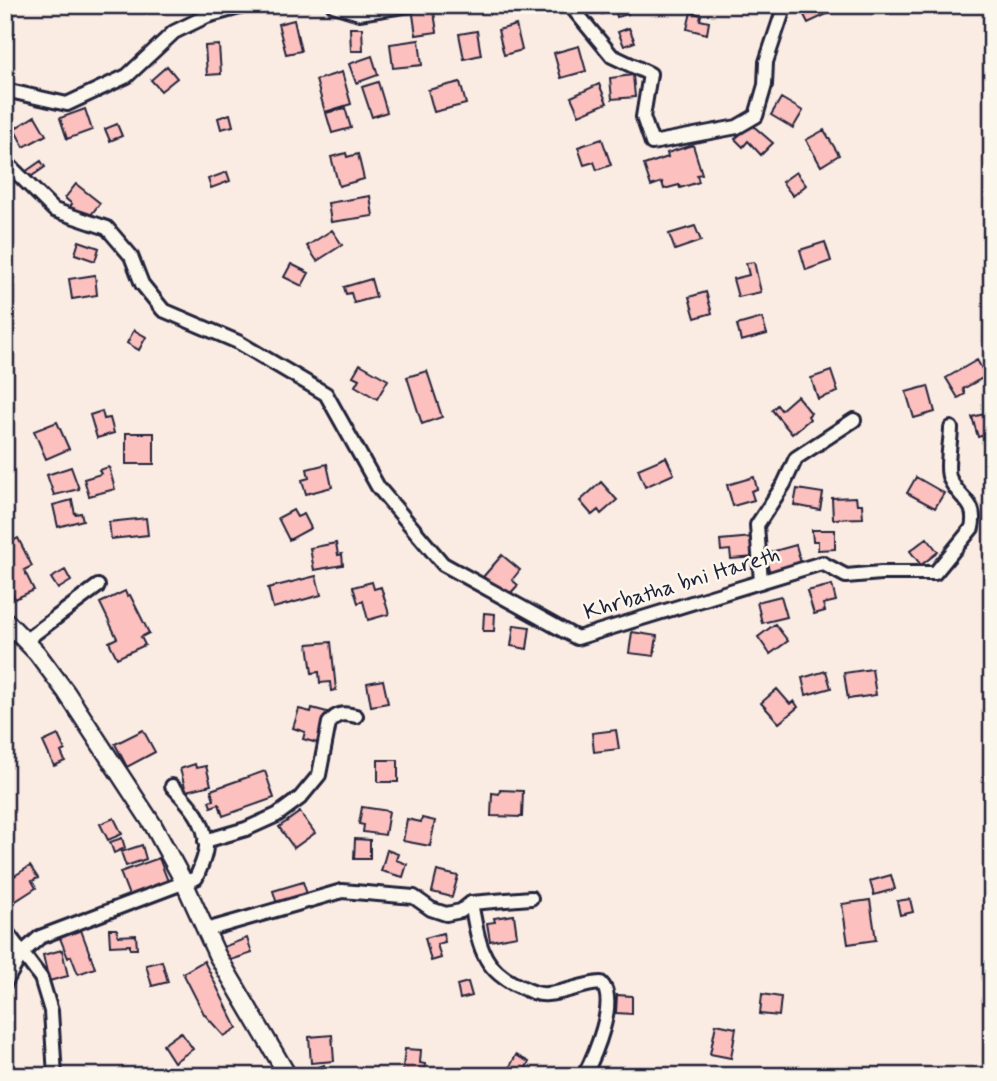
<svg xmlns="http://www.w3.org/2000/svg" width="997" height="1081" viewBox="0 0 997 1081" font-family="Mynerve,sans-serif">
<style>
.building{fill:#fcc0be;stroke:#22223b;stroke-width:2}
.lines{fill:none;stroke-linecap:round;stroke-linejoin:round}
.minor-casing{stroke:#22223b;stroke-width:18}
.tertiary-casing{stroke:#22223b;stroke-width:21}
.minor{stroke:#fbf7ec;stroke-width:12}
.tertiary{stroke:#fbf7ec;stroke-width:16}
.labels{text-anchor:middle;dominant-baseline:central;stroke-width:5;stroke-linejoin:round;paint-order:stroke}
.street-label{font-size:23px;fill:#22223b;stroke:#fbf7ec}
</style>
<rect width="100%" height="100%" fill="#fbece3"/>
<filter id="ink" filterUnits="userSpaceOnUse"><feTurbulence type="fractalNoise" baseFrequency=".0143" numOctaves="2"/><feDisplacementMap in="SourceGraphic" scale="14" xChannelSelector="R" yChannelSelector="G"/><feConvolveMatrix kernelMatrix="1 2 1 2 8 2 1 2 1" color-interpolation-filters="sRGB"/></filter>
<g filter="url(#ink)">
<path class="building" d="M599,5H625L628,14L617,17L615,9L602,14Z
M803,5H816L818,10L824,7L827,14L808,23L800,7Z
M433,6L437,32L416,35L412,8Z
M691,12L701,15L700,20L709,22L707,34L687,29Z
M294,20L301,51L286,54L278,24Z
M516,25L522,50L504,55L498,30Z
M350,28H362L363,51H351Z
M629,28L635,42L624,46L618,32Z
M477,31L481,55L464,59L459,34Z
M419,40L422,65L393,68L390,44Z
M219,45L221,74L207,75L205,46Z
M579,46L586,71L561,78L554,53Z
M372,56L378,75L356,83L349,64Z
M167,66L177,78L161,91L151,80Z
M342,72L351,104L325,112L316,80Z
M633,75L635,97L612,99L610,78Z
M378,82L387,112L372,117L362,87Z
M460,82L466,104L434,112L428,90Z
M599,84L607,103L579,115L571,97Z
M781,98L803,111L793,128L771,115Z
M345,108L351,128L332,133L326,113Z
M85,109L92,130L67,139L60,118Z
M230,114L233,126L221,129L218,118Z
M35,116L46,135L24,147L14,129Z
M117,124L122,136L110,141L105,129Z
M751,124L773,143L761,155L748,141L743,147L735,139Z
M824,130L839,155L821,166L806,140Z
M602,139L611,165L597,170L594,162L584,165L578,147Z
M693,145L702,174L697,175L699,182L680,188L679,185L664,189L662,182L651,186L644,165L668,157L667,153Z
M346,153L347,157L358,154L364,179L339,186L331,157Z
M41,161L45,167L29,178L25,172Z
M227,172L230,181L211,188L208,179Z
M796,172L806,185L793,196L782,182Z
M76,184L100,203L87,220L70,207L72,204L65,198Z
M370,196L373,216L331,222L328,203Z
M695,226L701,241L675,250L669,234Z
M332,230L342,245L317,261L307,246Z
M79,241L99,248L95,261L75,254Z
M825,242L831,261L806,270L800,250Z
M754,262L761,292L738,297L733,279L749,275L746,263Z
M291,264L309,273L302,286L284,277Z
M95,275L97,295L72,299L69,279Z
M371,279L376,297L354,303L351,293L346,294L344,287Z
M706,292L712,313L695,318L689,297Z
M762,318L767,334L741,341L737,325Z
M134,330L146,337L139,350L127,343Z
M977,360L986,376L963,389L965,394L958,398L946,378Z
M360,364L388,380L377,399L355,386L359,379L353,376Z
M427,371L442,417L422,424L407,377Z
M831,371L838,392L818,399L811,378Z
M928,386L935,412L914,418L906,392Z
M797,396L811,413L808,416L810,419L792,434L772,410L777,405L781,410Z
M102,411L104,419L110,418L114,433L97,438L90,415Z
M992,412V433L978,437L972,417Z
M57,422L69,449L46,459L34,431Z
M126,433H154V464H126Z
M666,457L674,474L645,487L638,469Z
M327,464L332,487L306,494L302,480L309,478L307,469Z
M71,467L79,489L54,495L47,475Z
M109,467L115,489L89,496L84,479L101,474L99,470Z
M754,477L757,489L751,491L754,500L733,506L727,485Z
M916,477L944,493L935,508L907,493Z
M601,482L617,500L601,514L598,510L592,515L580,501Z
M797,489L823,493L820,510L794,505Z
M856,497L857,504H862L863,518L833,519L832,498Z
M72,500L75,514L81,513L83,520L58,527L53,505Z
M293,510L297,517L304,514L311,528L289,540L278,518Z
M146,518L148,535L111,539L109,522Z
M812,530H835V549L818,550V541H813Z
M753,537L755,557L731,559L730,550L721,551L720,540Z
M18,538L32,566L24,570L34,590L15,599L5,579V570L13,566L5,545Z
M927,538L938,552L921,565L910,551Z
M336,543L338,555L342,554L343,565L314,570L310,548Z
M796,545L802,567L771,576L766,560L772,559L771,552Z
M502,555L520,570L512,580L518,585L507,597L483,577Z
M65,570L71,581L58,589L51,578Z
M316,576L321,595L273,608L268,588Z
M372,582L374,589L381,587L389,614L368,620L363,601L358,603L353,587Z
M832,585L836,601L823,604L825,611L814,614L807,591Z
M125,591L127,596L130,595L149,633L141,637L145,645L117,658L109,642L117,638L100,603Z
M781,596L787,617L762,623L757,602Z
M484,613L495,614L494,631H483Z
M775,624L788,641L770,654L758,637Z
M514,625L530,627L527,649L511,646Z
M632,632L657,636L654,656L629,653Z
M331,642L336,690L331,691L330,682L320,683L319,672L312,673L308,644Z
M872,669L876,695L848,699L844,673Z
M826,671L831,688L806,695L802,678Z
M383,680L388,703L371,706L367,683Z
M777,689L790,704L794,701L798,707L779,723L761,703Z
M312,708L327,712L317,743L303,739L305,732L293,728L299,709L311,712Z
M143,730L155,752L127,767L115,744Z
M616,730L619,749L594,752L592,733Z
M58,735L65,750L61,752L65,761L54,766L43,742Z
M378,760H398V782H378Z
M195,764L196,768L206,766L211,785L186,791L180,769Z
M265,771L274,798L223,816L219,804L211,807L209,801L214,800L211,790Z
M500,790L523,791L522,817L491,816L492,793L499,794Z
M362,807L389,811L385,835L363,832L364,825L359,824Z
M300,812L315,833L294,848L279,827Z
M114,818L122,834L108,840L100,824Z
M422,818L435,821L430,846L403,841L407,819L421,822Z
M122,838L125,848L114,853L110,842Z
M355,839L370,840V859H354Z
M142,845L146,859L126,866L121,852Z
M387,850L398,854L396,860L407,864L403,877L381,871Z
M159,858L169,884L130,898L120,872Z
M30,866L38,878L32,881L36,888L14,902L5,888V882Z
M437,871L458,876L452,897L432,892Z
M891,875L895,889L874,895L870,881Z
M303,882L308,897L278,907L273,891Z
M910,899L913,912L900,915L897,901Z
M870,900L876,940L848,944L842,904Z
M514,915L517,936L490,941L487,923L495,922L494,918Z
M109,929H117L118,936L136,935L137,949H130V945L110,946Z
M81,930L95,968L78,974L71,956L68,958L60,938Z
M443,933L445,942L437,944L441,958L431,961L425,938Z
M247,938L252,953L228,961L223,947Z
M62,950L68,976L49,981L43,955Z
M162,961L168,982L152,986L146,965Z
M204,961L237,1028L224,1036L204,1014L183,973Z
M468,982L472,996L460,999L457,985Z
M762,994L781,997L779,1016L760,1014Z
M617,995L632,996V1014L616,1013Z
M716,1024L736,1028L731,1058L710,1054Z
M181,1032L193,1049L174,1062L163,1045Z
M332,1035L334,1061L311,1063L309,1037Z
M405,1049L421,1050L420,1063L425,1064L424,1076H402Z
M516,1055L529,1062L522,1076L508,1070Z
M324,1065L327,1076H306L305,1072Z"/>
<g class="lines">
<defs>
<path id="minor" d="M333,5L359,13L410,5
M570,5L612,56L650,74L643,117L652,143L737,127L756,116L765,85L766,62L785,5
M5,90L67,104L127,76L174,32L207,16L247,5
M5,161L54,210L107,228L131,256L142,284L163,310L238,342L326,394L378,487L443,564L577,638L822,563L846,576L881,573H935L972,528C978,501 959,500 950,479C945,470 951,440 951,428
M761,582L757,525L784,484L796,458L854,420
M26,640L98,586
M205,841L246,829L277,815L300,798L319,775L329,723C337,713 343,713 356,716
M471,903C479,942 480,970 521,987C530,991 537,995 547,994C565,993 582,984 601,983C619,1000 594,1057 584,1076
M5,930L41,978L51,1011L55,1076
M206,930L342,891L414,897L431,909L446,914L461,911L471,903L531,898
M5,983L22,953L40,937L196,878C200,869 206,856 206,846C206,820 188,803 172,786"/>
<path id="tertiary" d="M5,620L37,653L66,692L153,825L184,882L217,955L288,1076"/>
</defs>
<use href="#minor" class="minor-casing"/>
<use href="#tertiary" class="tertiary-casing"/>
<use href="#minor" class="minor"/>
<use href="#tertiary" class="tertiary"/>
</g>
</g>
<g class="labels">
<g class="street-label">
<text transform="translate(682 584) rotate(-17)">Khrbatha bni Hareth</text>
</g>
</g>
<rect width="997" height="1081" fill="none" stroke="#fbf7ec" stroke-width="28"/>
<rect x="14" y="14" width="969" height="1053" fill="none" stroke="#22223b" stroke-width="2.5" filter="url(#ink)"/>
</svg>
